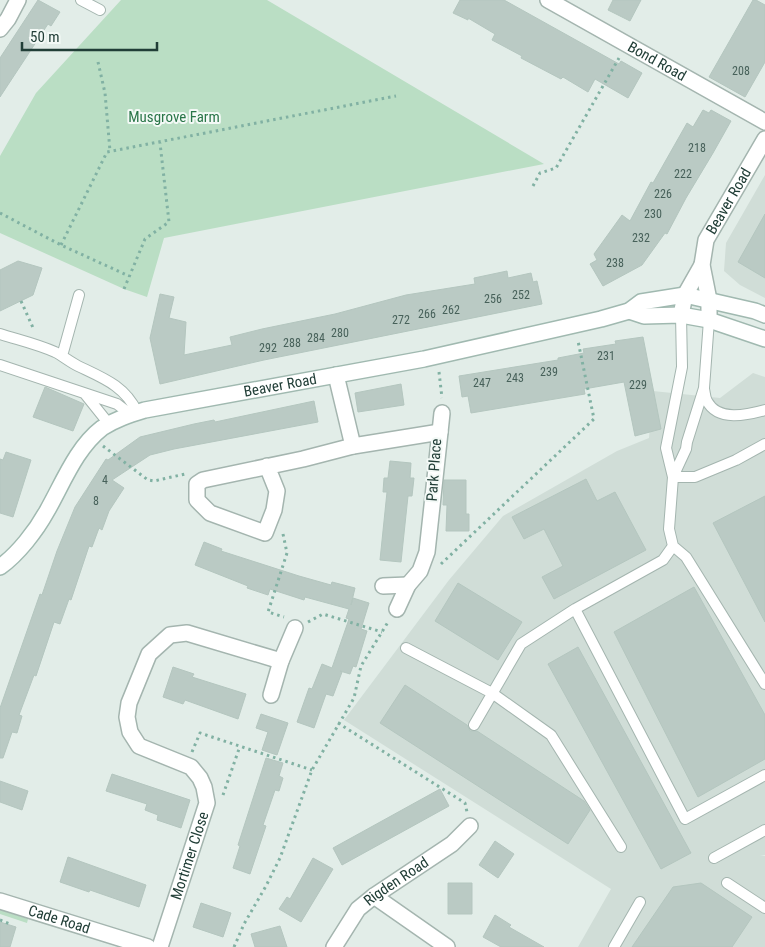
<svg xmlns="http://www.w3.org/2000/svg" width="765" height="947" viewBox="0 0 765 947" font-family="'Roboto Condensed',sans-serif">
<style>
.built{fill:#d0ddd7}
.green{fill:#badec4}
.building{fill:#bacac4;stroke:#b4c6bf}
.lines{fill:none;stroke-linecap:round;stroke-linejoin:round}
.lane-casing{stroke:#a4b5af;stroke-width:12}
.street-casing{stroke:#a4b5af;stroke-width:18}
.secondary-casing{stroke:#a0b9b0;stroke-width:18}
.path{stroke:#81b1a3;stroke-width:3;stroke-dasharray:2.5 4;stroke-linecap:butt}
.lane{stroke:#fff;stroke-width:10}
.street{stroke:#fff;stroke-width:15}
.secondary{stroke:#fff;stroke-width:15}
.labels{text-anchor:middle;dominant-baseline:central;stroke-width:4;stroke-linejoin:round;paint-order:stroke}
.number-label{font-size:12px;fill:#47615a}
.street-label{font-size:15px;fill:#213e37;stroke:#f3f9f6}
.park-label{font-size:15px;fill:#2a7649;stroke:#f3f9f6}
</style>
<rect width="100%" height="100%" fill="#e2ede8"/>
<path class="built" d="M765,175V298L740,285L724,271L726,243Z
M753,373L765,377V855L760,856H765V947H578L611,889L344,720L449,580L503,516L617,451L649,438L653,391L720,398Z"/>
<path class="green" d="M121,0H267L544,164L164,238L147,297L124,289L0,233V156L36,93Z
M0,910L28,919L27,923L0,914Z"/>
<path class="building" d="M38,0L60,12L51,26L48,24L0,97V58Z
M460,0H504L619,64L621,61L642,73L628,98L595,79L588,92L563,77L561,79L521,58L522,56L492,40L495,34L468,18V20L453,13Z
M613,0H641L630,21L608,10Z
M753,0H756L765,5V62L745,97L709,77Z
M703,110L709,113L711,110L731,121L713,153L686,198L667,234L665,233L642,265L603,286L590,264L597,260L594,254L622,215L630,221L651,182L653,183L687,123L693,127Z
M765,214V278L738,262Z
M18,261L42,268L33,295L0,311V270Z
M507,271L508,278L531,273L533,282L537,281L542,304L264,360L160,384L150,338L160,294L174,297L169,318L186,322L184,355L232,345L230,337L262,329L335,314L406,295L475,284L474,278Z
M643,337L661,429L635,436L624,382L584,389L585,394L471,413L468,396L462,397L459,376L558,360V358L584,353L583,349L616,344L615,341Z
M401,384L404,405L358,412L355,393Z
M45,387L84,404L73,431L33,417Z
M314,401L318,422L174,449L150,455L112,480L124,488L109,511L102,530L99,528L92,547L89,546L71,600L69,599L60,624L54,622L36,676L34,675L19,715L22,716L17,733L12,732L3,758H0V708L40,594L42,595L57,551L75,507L106,459L108,460L140,437L194,424L214,420L215,422Z
M6,452L31,460L13,517L0,513V459L3,460Z
M390,461L411,463L410,478H414L412,496H408L401,562L380,560L387,492H383L384,478H388Z
M586,479L597,501L615,492L646,550L554,599L542,577L563,566L544,529L524,539L512,517Z
M444,480H466V514H469V531H446L447,505H443Z
M765,496V622L713,523Z
M204,542L222,549L221,551L299,576L331,585L332,582L355,588L351,605L353,598L369,603L361,629L367,631L356,667L353,666L350,674L340,671L342,672L333,696L326,694L314,728L297,722L309,688L312,689L322,664L332,668L349,619L346,618L349,609L305,597L304,600L270,589L268,595L247,588L248,586L195,565Z
M458,583L522,622L498,660L435,621Z
M694,587L765,715V759L698,797L614,632Z
M578,647L691,853L661,869L548,664Z
M173,667L194,674L192,677L246,694L238,719L185,700L183,704L163,697Z
M405,685L467,725L470,731H477L584,801L590,810L568,844L380,723Z
M261,714L288,723L277,755L262,750L268,732L256,728Z
M266,758L283,763L279,776L283,778L279,791L275,790L263,825L266,826L250,874L233,868L240,846L238,845Z
M112,774L190,800L181,828L157,820L158,815L145,810L147,804L106,791Z
M0,781L28,791L22,810L0,802Z
M440,789L449,806L342,865L333,848Z
M495,841L514,854L498,878L479,865Z
M68,857L146,885L139,907L90,890L89,892L60,882Z
M313,858L333,869L301,922L279,909L287,897L290,899Z
M448,883H472V914H448Z
M701,883L752,917L732,947H632L673,887Z
M201,903L231,913L223,937L193,927Z
M495,915L511,925L509,927L544,947H501L483,937Z
M0,922L16,927L10,947H0Z
M280,926L287,947H255L251,934Z"/>
<g class="lines">
<defs>
<path id="lane" d="M81,0L100,10
M0,334C19,340 37,344 55,352C63,356 70,362 78,366C103,378 125,386 137,412
M62,356L79,295
M0,365L117,404L130,414
M704,389C705,393 705,398 707,401C718,422 747,415 765,410
M85,394L109,424
M673,477L686,449L687,442L704,388L709,320
M673,477H695L736,460L765,444
M673,546L686,557L765,684
M575,609L685,819L765,775
M406,648L492,693L551,735L621,847
M474,725L521,644L575,609L663,560L673,546L669,529L673,477L666,448L682,367L681,315
M714,858L765,830
M727,883L765,908
M614,947L640,902"/>
<g id="street">
<path id="s1" d="M548,0L765,122"/>
<path d="M0,29L8,19L18,0"/>
<path d="M681,315L685,295L702,265"/>
<path id="s2" d="M709,320V300L702,265L706,240L765,139"/>
<path d="M336,375L353,446"/>
<path d="M440,432L442,413"/>
<path d="M267,466L277,491L274,510L265,533L210,513L197,500V484L203,480L303,459L353,446L440,432L427,552L420,571L408,585L397,609"/>
<path d="M383,586L408,585"/>
<path d="M271,695L281,661L295,628"/>
<path d="M374,896L447,947"/>
<path id="s3" d="M0,901L148,947"/>
<path id="s4" d="M160,947L207,803L204,787L200,778L191,767L139,746L130,732L127,717L129,703L149,654L170,635L187,633L281,661"/>
<path id="s5" d="M334,947L358,909L374,896L452,844L470,826"/>
</g>
<g id="secondary">
<path d="M629,311L644,316L681,315L709,320L765,339"/>
<path id="s6" d="M0,567C18,554 36,531 47,511C63,483 76,448 102,428C116,419 129,415 145,410L424,359L601,319L629,311L641,302L685,295L755,311L765,315"/>
</g>
</defs>
<use href="#lane" class="lane-casing"/>
<use href="#street" class="street-casing"/>
<use href="#secondary" class="secondary-casing"/>
<path class="path" d="M98,62L105,93L110,151
M533,186L540,173L556,168L619,58
M0,213L61,245L129,276
M61,245L107,152L396,96
M124,289L145,239L169,222L160,143
M21,301L34,330
M439,372L442,398
M103,446L148,480L154,481L185,474
M283,534L287,553L268,612L284,617
M441,564L594,419L578,341
M308,622L323,614L382,632
M338,723L465,803L467,812
M192,752L200,733L312,770
M223,795L240,746
M0,920L10,924L9,925
M234,947L244,924L266,886L280,858L312,770L354,698L361,666L388,622"/>
<use href="#lane" class="lane"/>
<use href="#street" class="street"/>
<use href="#secondary" class="secondary"/>
</g>
<g class="labels">
<g class="number-label">
<text x="741" y="71">208</text>
<text x="697" y="148">218</text>
<text x="683" y="174">222</text>
<text x="663" y="194">226</text>
<text x="653" y="214">230</text>
<text x="641" y="238">232</text>
<text x="615" y="263">238</text>
<text x="521" y="295">252</text>
<text x="493" y="299">256</text>
<text x="451" y="310">262</text>
<text x="427" y="314">266</text>
<text x="401" y="320">272</text>
<text x="340" y="333">280</text>
<text x="316" y="338">284</text>
<text x="292" y="343">288</text>
<text x="268" y="348">292</text>
<text x="606" y="356">231</text>
<text x="549" y="372">239</text>
<text x="515" y="378">243</text>
<text x="482" y="383">247</text>
<text x="638" y="385">229</text>
<text x="105" y="480">4</text>
<text x="96" y="501">8</text>
</g>
<g class="street-label">
<text stroke="none"><textPath href="#s1" startOffset="125">Bond Road</textPath></text>
<text stroke="none"><textPath href="#s2" startOffset="126">Beaver Road</textPath></text>
<text stroke="none"><textPath href="#s6" startOffset="358">Beaver Road</textPath></text>
<text transform="translate(434 470) rotate(-86)">Park Place</text>
<text stroke="none"><textPath href="#s4" startOffset="96">Mortimer Close</textPath></text>
<text stroke="none"><textPath href="#s5" startOffset="92">Rigden Road</textPath></text>
<text stroke="none"><textPath href="#s3" startOffset="62">Cade Road</textPath></text>
</g>
<g class="park-label">
<text x="174" y="117">Musgrove Farm</text>
</g>
</g>
<path d="M22 42v8h135v-8" fill="none" stroke="#213e37" stroke-width="2.5"/>
<text x="30" y="42" font-size="15" fill="#213e37" stroke="#f3f9f6" stroke-width="4" paint-order="stroke">50 m</text>
</svg>
